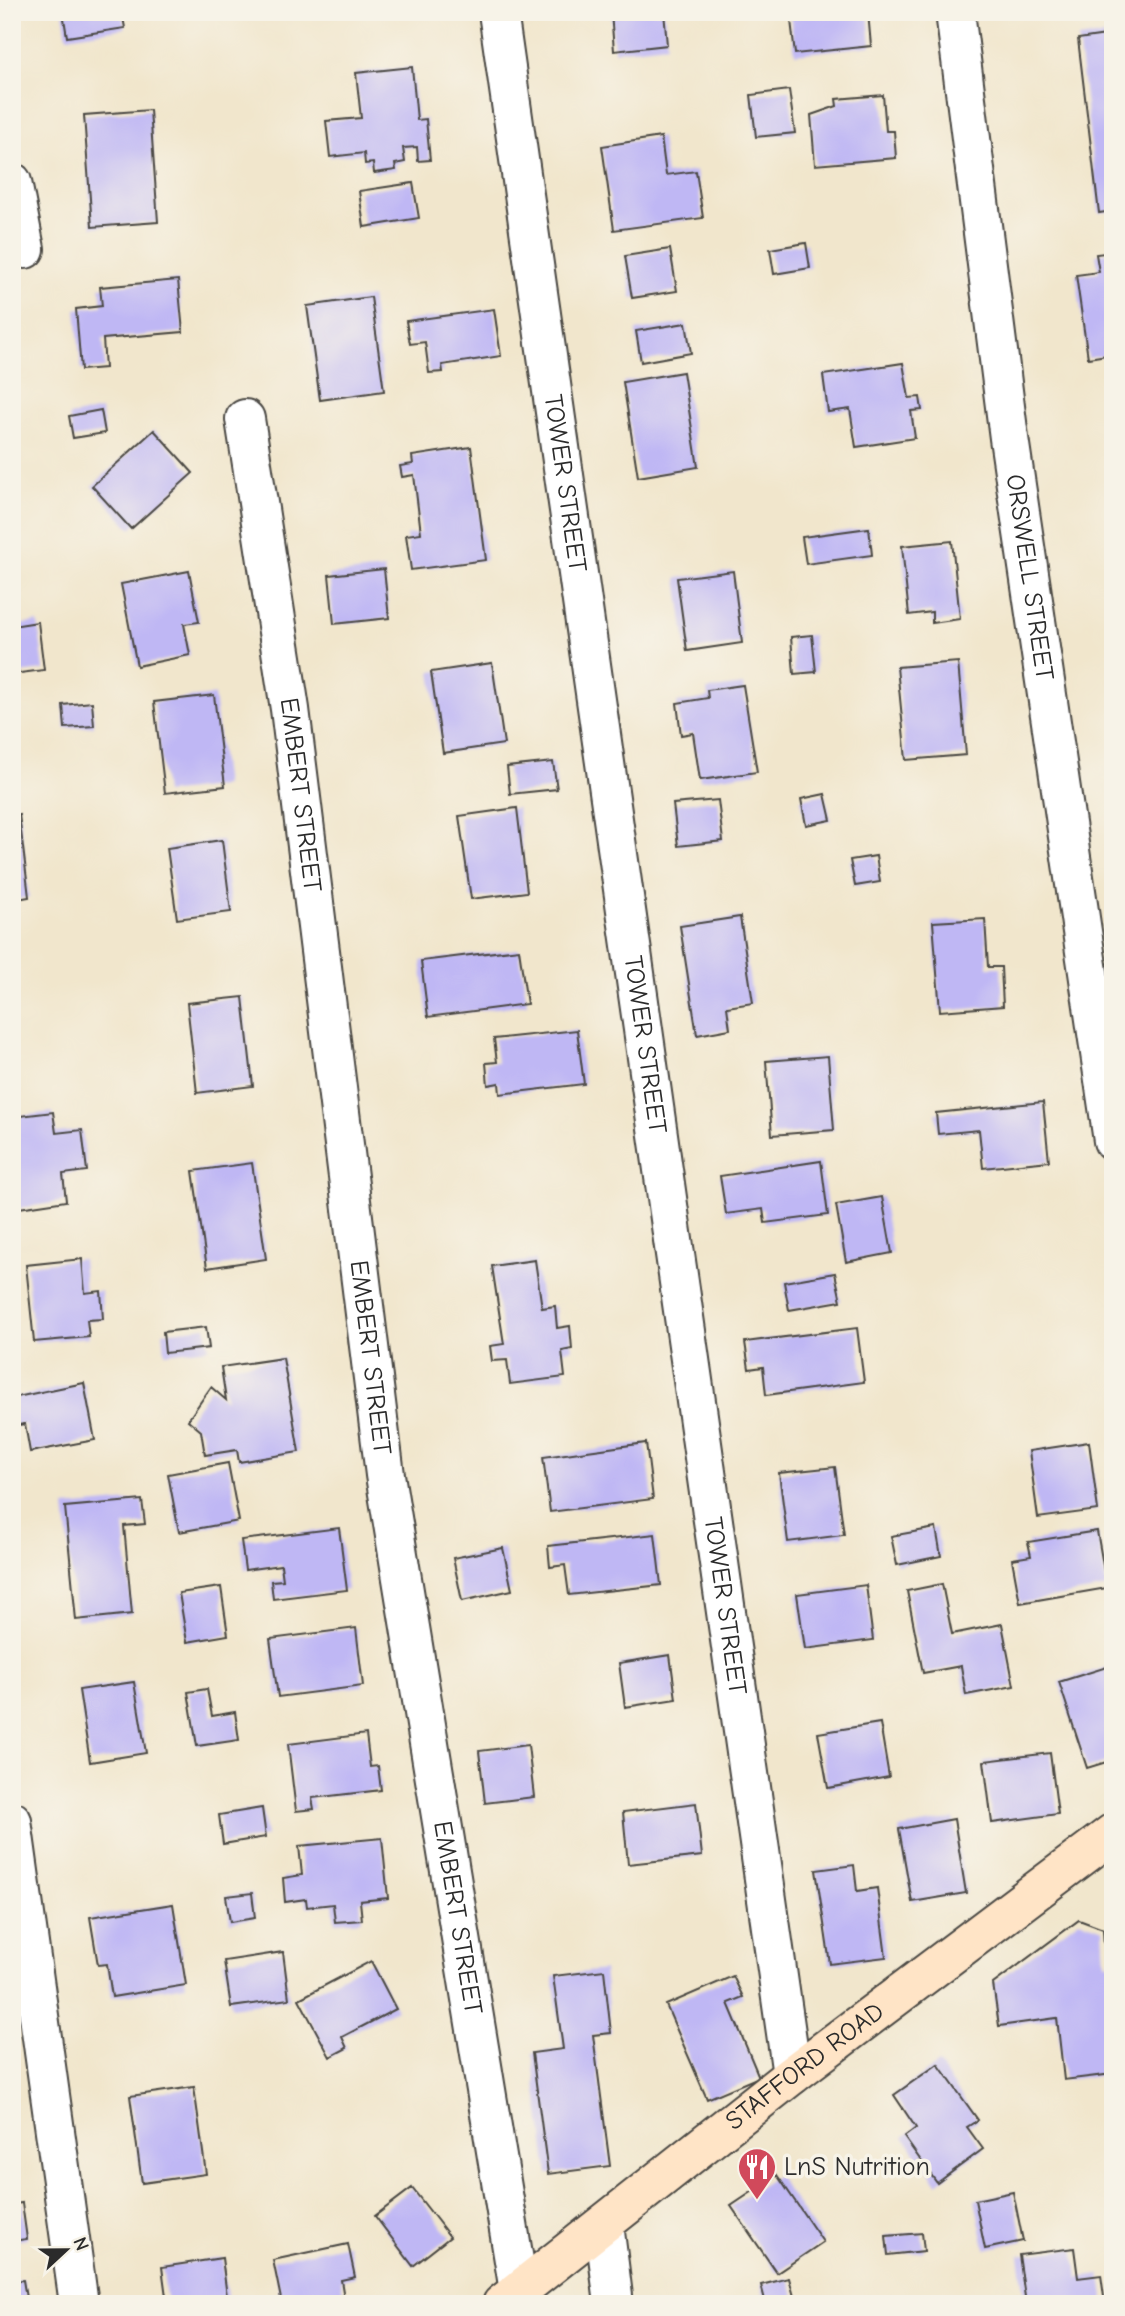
<svg xmlns="http://www.w3.org/2000/svg" width="1125" height="2316" viewBox="0 0 1125 2316" font-family="'Comic Neue',sans-serif">
<style>
.building{fill:#bfb7f4}
.lines{fill:none;stroke-linecap:round;stroke-linejoin:round}
.street-casing{stroke:#494743;stroke-width:42}
.secondary-casing{stroke:#494743;stroke-width:42}
.street{stroke:#fff;stroke-width:38}
.secondary{stroke:#ffe4c6;stroke-width:38}
.labels{text-anchor:middle;dominant-baseline:central;stroke-width:7;stroke-linejoin:round;paint-order:stroke}
.street-label{font-size:26px;fill:#2b2b2b;stroke:#f7f3e8}
.poi-label{font-size:26px;fill:#2b2b2b;stroke:#f7f3e8;text-anchor:start}
</style>
<rect width="100%" height="100%" fill="#f7f3e8"/>
<filter id="ink" filterUnits="userSpaceOnUse"><feTurbulence type="fractalNoise" baseFrequency=".0143" numOctaves="2"/><feDisplacementMap in="SourceGraphic" scale="14" xChannelSelector="R" yChannelSelector="G"/><feConvolveMatrix kernelMatrix="1 2 1 2 8 2 1 2 1" color-interpolation-filters="sRGB"/></filter>
<filter id="wash" filterUnits="userSpaceOnUse"><feTurbulence type="fractalNoise" baseFrequency=".00686" numOctaves="4" result="noise"/><feDisplacementMap in="SourceGraphic" scale="28" xChannelSelector="R" yChannelSelector="G"/><feGaussianBlur stdDeviation="1.57" result="paint"/><feColorMatrix in="noise" values="0 0 0 0 0 0 0 0 0 0 0 0 0 0 0 0 0 1.4 0 .05"/><feComposite in="paint" operator="in"/></filter>
<g filter="url(#wash)">
<rect width="100%" height="100%" fill="#f1e6cc"/>
<g id="blocks">
<path class="building" d="M63,12H122L125,28L67,37Z
M611,12H664L667,45L614,51Z
M790,12H868L871,46L795,54Z
M1113,34V211L1099,213L1078,39Z
M412,67L417,120L426,119L430,160L418,161L417,147L403,148L405,162L395,164L396,170L374,173L373,163L365,164L364,153L330,157L326,121L361,118L356,73Z
M789,90L795,133L756,137L751,95Z
M883,95L886,131H894L896,158L815,165L811,115L837,106L836,99Z
M150,110L158,222L92,227L84,115Z
M661,137L666,175L696,171L703,218L614,230L602,146Z
M413,183L419,218L364,227L359,191Z
M806,243L810,268L774,274L770,249Z
M670,249L677,291L632,298L625,256Z
M1113,252V354L1088,358L1076,275L1099,272L1096,254Z
M178,280L183,332L103,339L105,368L81,370L76,309L102,306L100,287Z
M371,297L384,391L320,400L307,306Z
M494,309L501,356L442,365L443,372L429,373L425,342L410,344L406,321Z
M686,323L691,353L641,362L636,331Z
M903,363L909,398L920,397L922,410L911,411L915,438L856,447L850,409L828,412L823,375Z
M683,372L698,467L638,477L623,382Z
M101,410L105,433L73,438L69,416Z
M154,430L193,473L131,529L92,486Z
M471,447L486,560L411,570L406,535L421,533L414,475L402,477L400,466L413,464L412,456Z
M869,528L872,555L806,564L802,537Z
M952,541L960,619L932,623V612L909,615L902,546Z
M384,569L389,618L334,624L329,575Z
M189,571L199,622L184,624L190,655L137,666L121,584Z
M733,571L742,643L687,651L677,578Z
M38,622L44,670L12,674V626Z
M812,635L816,672L794,674L791,637Z
M958,662L966,755L906,760L897,667Z
M492,663L504,744L443,753L431,672Z
M743,685L757,772L700,780L693,733L681,735L677,703L708,698L707,690Z
M214,695L225,786L165,793L154,702Z
M92,702L94,726L65,728L63,705Z
M553,762L557,789L510,794L507,767Z
M825,794L831,820L806,825L801,799Z
M718,800L723,841L678,846L673,804Z
M517,808L527,892L471,899L459,816Z
M19,814L29,897L12,900V815Z
M222,840L231,912L177,919L167,848Z
M876,856L880,882L855,886L850,860Z
M740,917L753,1003L727,1007L730,1029L697,1035L680,926Z
M985,919L988,967H1001L1003,1006L940,1011L933,922Z
M519,949L527,1004L428,1017L421,961Z
M243,997L253,1086L197,1093L187,1003Z
M577,1030L584,1084L500,1094L499,1083L488,1085L486,1063L497,1062L494,1039Z
M828,1056L834,1130L772,1135L766,1061Z
M1043,1102L1049,1161L983,1168L979,1130L938,1134L936,1113Z
M53,1112L56,1133L82,1130L87,1171L63,1174L66,1201L12,1209V1117Z
M821,1161L828,1215L765,1223L763,1209L726,1214L720,1176Z
M252,1163L266,1259L207,1268L193,1171Z
M882,1197L892,1253L846,1262L836,1205Z
M82,1259L85,1293L101,1291L103,1319L87,1320L89,1337L34,1342L26,1265Z
M535,1260L542,1308L555,1306L557,1328L570,1326L572,1349L562,1351L565,1377L510,1384L507,1360L492,1361L490,1346L504,1344L492,1266Z
M835,1273L841,1301L789,1310L784,1282Z
M206,1327L209,1348L165,1353L163,1332Z
M857,1328L864,1382L766,1395L763,1367L749,1369L745,1342Z
M283,1358L299,1452L239,1462L237,1450L205,1455L201,1431L188,1420L211,1387L226,1400L221,1367Z
M84,1383L95,1440L30,1452L25,1424L12,1426V1398Z
M1089,1442L1098,1510L1038,1518L1029,1451Z
M646,1443L653,1499L550,1512L543,1457Z
M228,1463L239,1521L179,1532L168,1474Z
M835,1467L844,1535L788,1542L779,1473Z
M142,1500L145,1524L124,1526L132,1614L76,1620L65,1507Z
M339,1528L347,1590L273,1599L271,1581L283,1580L281,1565L245,1570L241,1540Z
M936,1528L941,1556L897,1565L891,1536Z
M1097,1531L1107,1588L1020,1603L1012,1559L1031,1556L1028,1542Z
M655,1534L661,1585L569,1595L565,1565L550,1567L548,1546Z
M503,1548L512,1590L462,1601L453,1558Z
M942,1584L952,1634L1002,1624L1014,1686L966,1695L961,1666L923,1673L907,1591Z
M866,1585L873,1640L805,1649L797,1594Z
M221,1587L228,1635L187,1642L179,1593Z
M356,1628L363,1686L278,1697L270,1639Z
M670,1655L676,1699L625,1707L619,1663Z
M1113,1665V1760L1087,1768L1059,1682Z
M134,1682L146,1753L90,1762L79,1690Z
M207,1689L212,1716L235,1712L239,1740L197,1746L188,1692Z
M880,1723L889,1777L828,1788L818,1733Z
M366,1734L370,1767L378,1766L381,1790L312,1798L314,1809L296,1811L288,1744Z
M528,1745L534,1797L485,1803L479,1751Z
M1050,1753L1058,1814L992,1823L984,1761Z
M696,1803L702,1856L628,1864L623,1812Z
M262,1808L266,1837L223,1844L219,1815Z
M954,1819L966,1893L912,1902L899,1829Z
M382,1838L388,1898L360,1901L362,1920L335,1922L333,1904L307,1907L306,1899L285,1902L283,1878L302,1875L299,1846Z
M854,1865L857,1891L877,1888L886,1957L830,1964L816,1870Z
M252,1893L255,1918L230,1922L226,1896Z
M173,1904L186,1985L112,1997L107,1964L98,1965L90,1917Z
M1079,1920L1103,1929L1105,1963L1113,1962V2074L1064,2080L1057,2018L999,2026L993,1984Z
M283,1952L289,1999L231,2007L224,1961Z
M371,1961L396,2009L342,2037L347,2048L330,2057L299,1999Z
M604,1970L611,2033L593,2035L610,2166L548,2174L532,2053L563,2049L553,1976Z
M733,1976L743,1997L728,2003L759,2077L707,2099L666,2005Z
M938,2064L978,2120L967,2127L983,2149L937,2183L904,2137L916,2128L894,2095Z
M194,2087L206,2174L142,2183L130,2096Z
M777,2175L823,2242L777,2273L731,2206Z
M412,2188L450,2237L413,2266L375,2216Z
M1013,2192L1023,2241L985,2249L975,2200Z
M12,2198L15,2204L22,2203L27,2239L12,2241Z
M922,2233L924,2251L888,2255L886,2236Z
M348,2244L355,2277L341,2280L345,2304H282L273,2260Z
M1074,2248L1078,2278L1101,2275L1105,2304H1026L1019,2255Z
M222,2258L228,2304H167L162,2267Z
M789,2278L796,2304H766L761,2285Z
M23,2280L27,2304H12V2281Z"/>
</g>
</g>
<g filter="url(#ink)">
<use href="#blocks" fill-opacity="0" stroke="#494743" stroke-width="2"/>
<g class="lines">
<defs>
<g id="street">
<path id="s1" d="M498,12L792,2075"/>
<path id="s2" d="M955,12L1009,438L1113,1141"/>
<path d="M12,182L25,249"/>
<path id="s3" d="M245,419L290,709L385,1475L519,2291"/>
<path d="M12,1821L79,2304"/>
<path d="M604,2224L614,2304"/>
</g>
<g id="secondary">
<path id="s4" d="M502,2304L792,2075L1113,1833"/>
</g>
</defs>
<use href="#street" class="street-casing"/>
<use href="#secondary" class="secondary-casing"/>
<use href="#street" class="street"/>
<use href="#secondary" class="secondary"/>
</g>
</g>
<defs>
<symbol id="restaurant-pin" viewBox="-11 -11 22 30"><path d="M0 17L-7.5 6A9.5 9.5 0 1 1 7.5 6Z" fill="#d1495b" stroke="#f7f3e8"/><path d="M-5-6h1v4h1v-4h1v4h1v-4h1v5L-1.5 .5V6h-2V.5L-5-1ZM5-6V6H3V1.5H1.5Q1.5-4 5-6Z" fill="#fff"/></symbol>
</defs>
<g fill-rule="evenodd">
<use href="#restaurant-pin" x="735" y="2145" width="44" height="60"/>
</g>
<g class="labels">
<g class="street-label">
<text stroke="none"><textPath href="#s1" startOffset="476">TOWER STREET</textPath></text>
<text stroke="none"><textPath href="#s2" startOffset="570">ORSWELL STREET</textPath></text>
<text stroke="none"><textPath href="#s3" startOffset="380">EMBERT STREET</textPath></text>
<text stroke="none"><textPath href="#s1" startOffset="1043">TOWER STREET</textPath></text>
<text stroke="none"><textPath href="#s3" startOffset="947">EMBERT STREET</textPath></text>
<text stroke="none"><textPath href="#s1" startOffset="1610">TOWER STREET</textPath></text>
<text stroke="none"><textPath href="#s3" startOffset="1514">EMBERT STREET</textPath></text>
<text stroke="none"><textPath href="#s4" startOffset="385">STAFFORD ROAD</textPath></text>
</g>
<g class="poi-label">
<text x="784" y="2167">LnS Nutrition</text>
</g>
</g>
<rect width="1125" height="2316" fill="none" stroke="#f7f3e8" stroke-width="42"/>
<g transform="translate(66 2250) rotate(68)" stroke="#f7f3e8" stroke-width="5" paint-order="stroke">
<path d="M0-5L12 26L0 18L-12 26Z" fill="#2b2b2b"/>
<text y="-10" font-size="19" font-weight="bold" text-anchor="middle" fill="#2b2b2b">N</text>
</g>
</svg>
